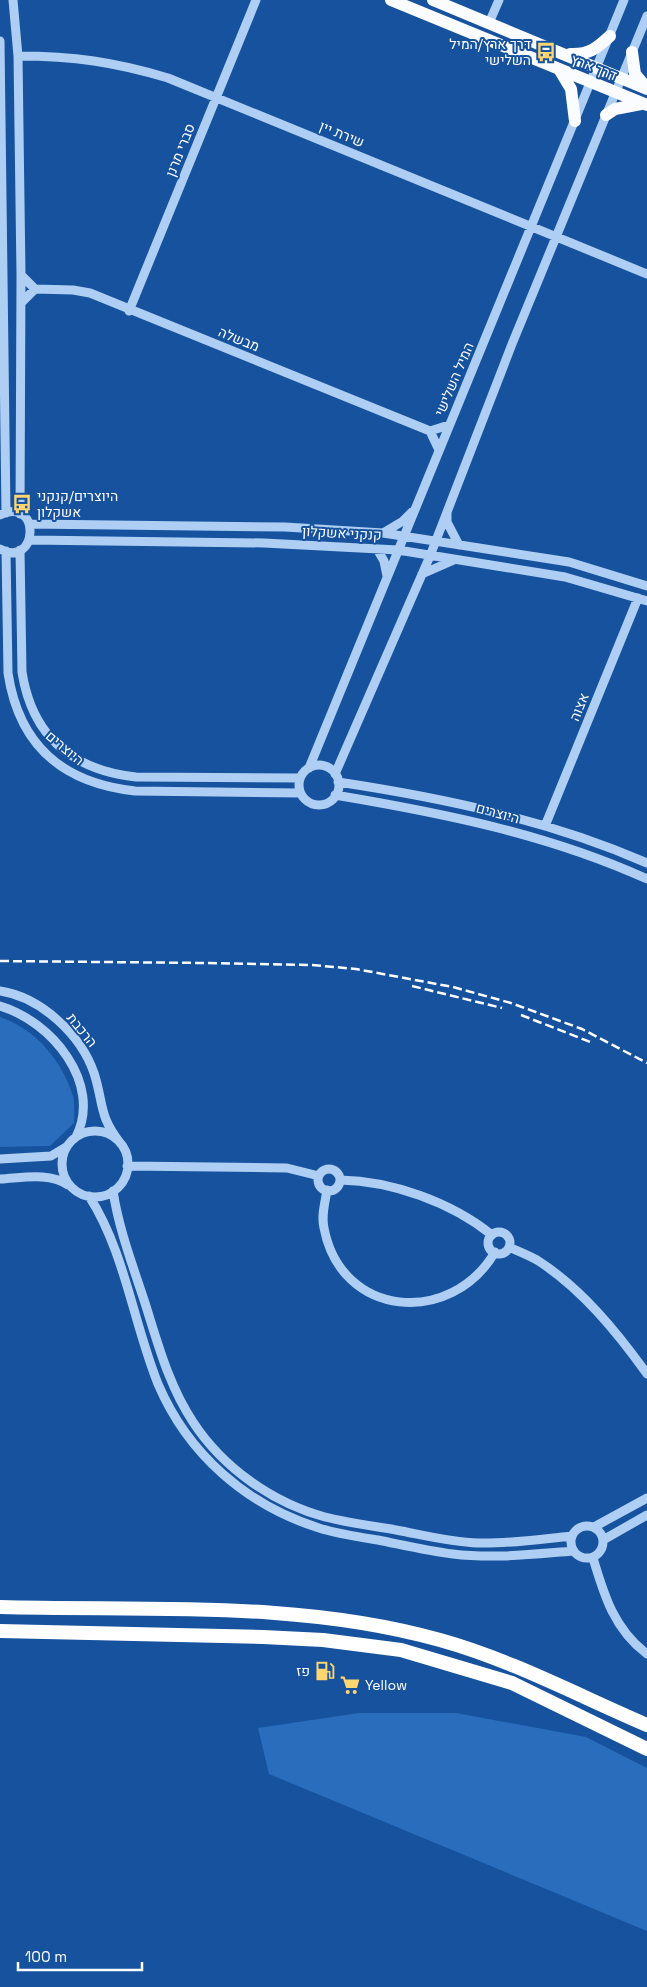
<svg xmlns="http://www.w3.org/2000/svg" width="647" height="1987" viewBox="0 0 647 1987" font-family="'Space Grotesk',Heebo,sans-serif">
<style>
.green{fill:#296dbc}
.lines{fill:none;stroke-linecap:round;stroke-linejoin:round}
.minor{stroke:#aecef3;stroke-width:9}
.major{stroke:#fafcff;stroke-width:12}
.highway{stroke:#fff;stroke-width:14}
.rail{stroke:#fff;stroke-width:2.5;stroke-dasharray:9 4;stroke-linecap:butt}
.labels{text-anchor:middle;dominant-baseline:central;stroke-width:4;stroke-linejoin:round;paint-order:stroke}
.poi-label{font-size:14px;fill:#fff;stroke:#16529e;text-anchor:end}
.street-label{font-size:14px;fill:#fff;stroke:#16529e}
</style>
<rect width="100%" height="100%" fill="#16529e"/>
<path class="green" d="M0,1017C36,1029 62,1061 73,1096C75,1104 74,1114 74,1123L50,1146L0,1147Z
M359,1713H456L586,1737L647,1768V1931L269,1774L258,1728Z"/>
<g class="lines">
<path class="minor" d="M13,0L18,56L21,275L20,514
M489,23L499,0
M0,41L6,513
M18,56C73,56 115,62 168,78L647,274
M21,275L35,289L22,302
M35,289L73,290L90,293L430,431
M129,311L256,0
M439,450L430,431L449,425
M447,513V522L459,545
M0,515C42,495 38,570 0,549
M30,524L285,527L383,533L569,562L647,586
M383,533L403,521L412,512
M30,540L264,543L398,550L565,577L647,601
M377,549L384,561L387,576
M20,550L22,672C32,736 72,770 136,777L300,778
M6,551L8,673C19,746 63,783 135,791L300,793
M422,574L454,560
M299 785a20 20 0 1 1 40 0a20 20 0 1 1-40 0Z
M309,768L624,0
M335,774L430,556L512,344L647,16
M338,782C444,798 548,820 647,863
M335,795C442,813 548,834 647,879
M545,826L638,598
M0,991C41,997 81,1035 94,1073C104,1104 98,1115 121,1144
M0,1006C51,1021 103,1083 76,1137
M62 1164a33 33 0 1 1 66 0a33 33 0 1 1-66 0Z
M0,1159L51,1156L66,1147
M127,1166L287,1168L319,1176
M318 1180a11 11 0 1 1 22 0a11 11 0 1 1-22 0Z
M0,1179C22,1178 49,1172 68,1185
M340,1180C392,1181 451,1202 492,1235
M327,1190C325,1203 321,1216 324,1228C341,1318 451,1327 495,1252
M113,1191C119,1230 133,1266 145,1303C158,1344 169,1386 193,1422C223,1468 273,1503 325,1517C349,1523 373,1526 396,1530C423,1535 450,1542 478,1543C510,1544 541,1539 572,1536
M89,1196C125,1252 133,1322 158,1384C188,1454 246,1505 319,1528C338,1534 359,1537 378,1540C403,1545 428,1551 453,1554C493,1559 534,1554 574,1551
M488 1243a11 11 0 1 1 22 0a11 11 0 1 1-22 0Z
M509,1247C518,1251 528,1255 537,1260C581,1288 617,1332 647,1374
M571 1542a16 16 0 1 1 32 0a16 16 0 1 1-32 0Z
M594,1527L647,1498
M603,1540L647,1515
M593,1558C604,1595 614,1629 647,1654"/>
<path class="major" d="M391,0L647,105
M433,0L647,89
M632,52L635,74L645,86
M570,54C589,55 597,48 610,36
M559,69L571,89L575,121
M606,115L615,109L641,104"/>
<path class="highway" d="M0,1607C146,1611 298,1600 440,1640C512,1660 579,1696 647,1725
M0,1631L263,1637L323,1640L401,1650L512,1683L647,1749"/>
<path class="rail" d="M0,961L206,963L312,965L356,969L453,987L511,1003L582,1029L647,1063
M412,986L502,1008
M521,1015L593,1043"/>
</g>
<defs>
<symbol id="bus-bare" viewBox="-9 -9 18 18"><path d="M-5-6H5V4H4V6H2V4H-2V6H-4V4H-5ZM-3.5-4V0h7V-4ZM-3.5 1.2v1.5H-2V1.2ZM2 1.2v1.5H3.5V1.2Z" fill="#ffd570" stroke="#16529e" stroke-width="2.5" paint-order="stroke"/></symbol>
<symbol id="fuel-bare" viewBox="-9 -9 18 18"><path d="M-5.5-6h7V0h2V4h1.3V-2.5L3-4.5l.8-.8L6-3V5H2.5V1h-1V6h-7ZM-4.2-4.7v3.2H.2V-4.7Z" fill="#ffd570" stroke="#16529e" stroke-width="2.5" paint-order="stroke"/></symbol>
<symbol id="supermarket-bare" viewBox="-9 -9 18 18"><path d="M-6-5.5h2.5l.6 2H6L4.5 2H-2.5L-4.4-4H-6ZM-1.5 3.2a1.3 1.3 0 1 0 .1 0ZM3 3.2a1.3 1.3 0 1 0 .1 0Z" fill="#ffd570" stroke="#16529e" stroke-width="2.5" paint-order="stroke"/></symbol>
</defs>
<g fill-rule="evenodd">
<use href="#bus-bare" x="532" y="38" width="28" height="28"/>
<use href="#bus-bare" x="8" y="490" width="28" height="28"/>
<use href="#fuel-bare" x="311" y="1657" width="28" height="28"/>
<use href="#supermarket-bare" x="336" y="1671" width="28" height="28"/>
</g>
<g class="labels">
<g class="poi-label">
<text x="531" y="44">דרך ארץ/המיל<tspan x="531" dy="16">השלישי</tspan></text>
<text x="37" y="496" text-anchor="start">היוצרים/קנקני<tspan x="37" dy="16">אשקלון</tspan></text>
<text x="310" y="1671">פז</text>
<text x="365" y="1685" text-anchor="start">Yellow</text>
</g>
<g class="street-label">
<text transform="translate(594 67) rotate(22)">דרך ארץ</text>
<text transform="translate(342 134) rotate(22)">שירת יין</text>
<text transform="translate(180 150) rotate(-68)">סברי מרנן</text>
<text transform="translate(239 339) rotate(22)">מבשלה</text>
<text transform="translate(454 379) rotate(-67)">המיל השלישי</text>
<text transform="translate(342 533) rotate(3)">קנקני אשקלון</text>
<text transform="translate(579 707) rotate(-68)">אצוה</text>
<text transform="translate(65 748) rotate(40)">היוצרים</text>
<text transform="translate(498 813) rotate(15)">היוצרים</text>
<text transform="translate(82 1030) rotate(51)">הרכבת</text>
</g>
</g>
<path d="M18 1962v8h124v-8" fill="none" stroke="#ffffff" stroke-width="2.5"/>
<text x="25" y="1962" font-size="15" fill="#ffffff" stroke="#16529e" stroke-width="4" paint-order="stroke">100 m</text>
</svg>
